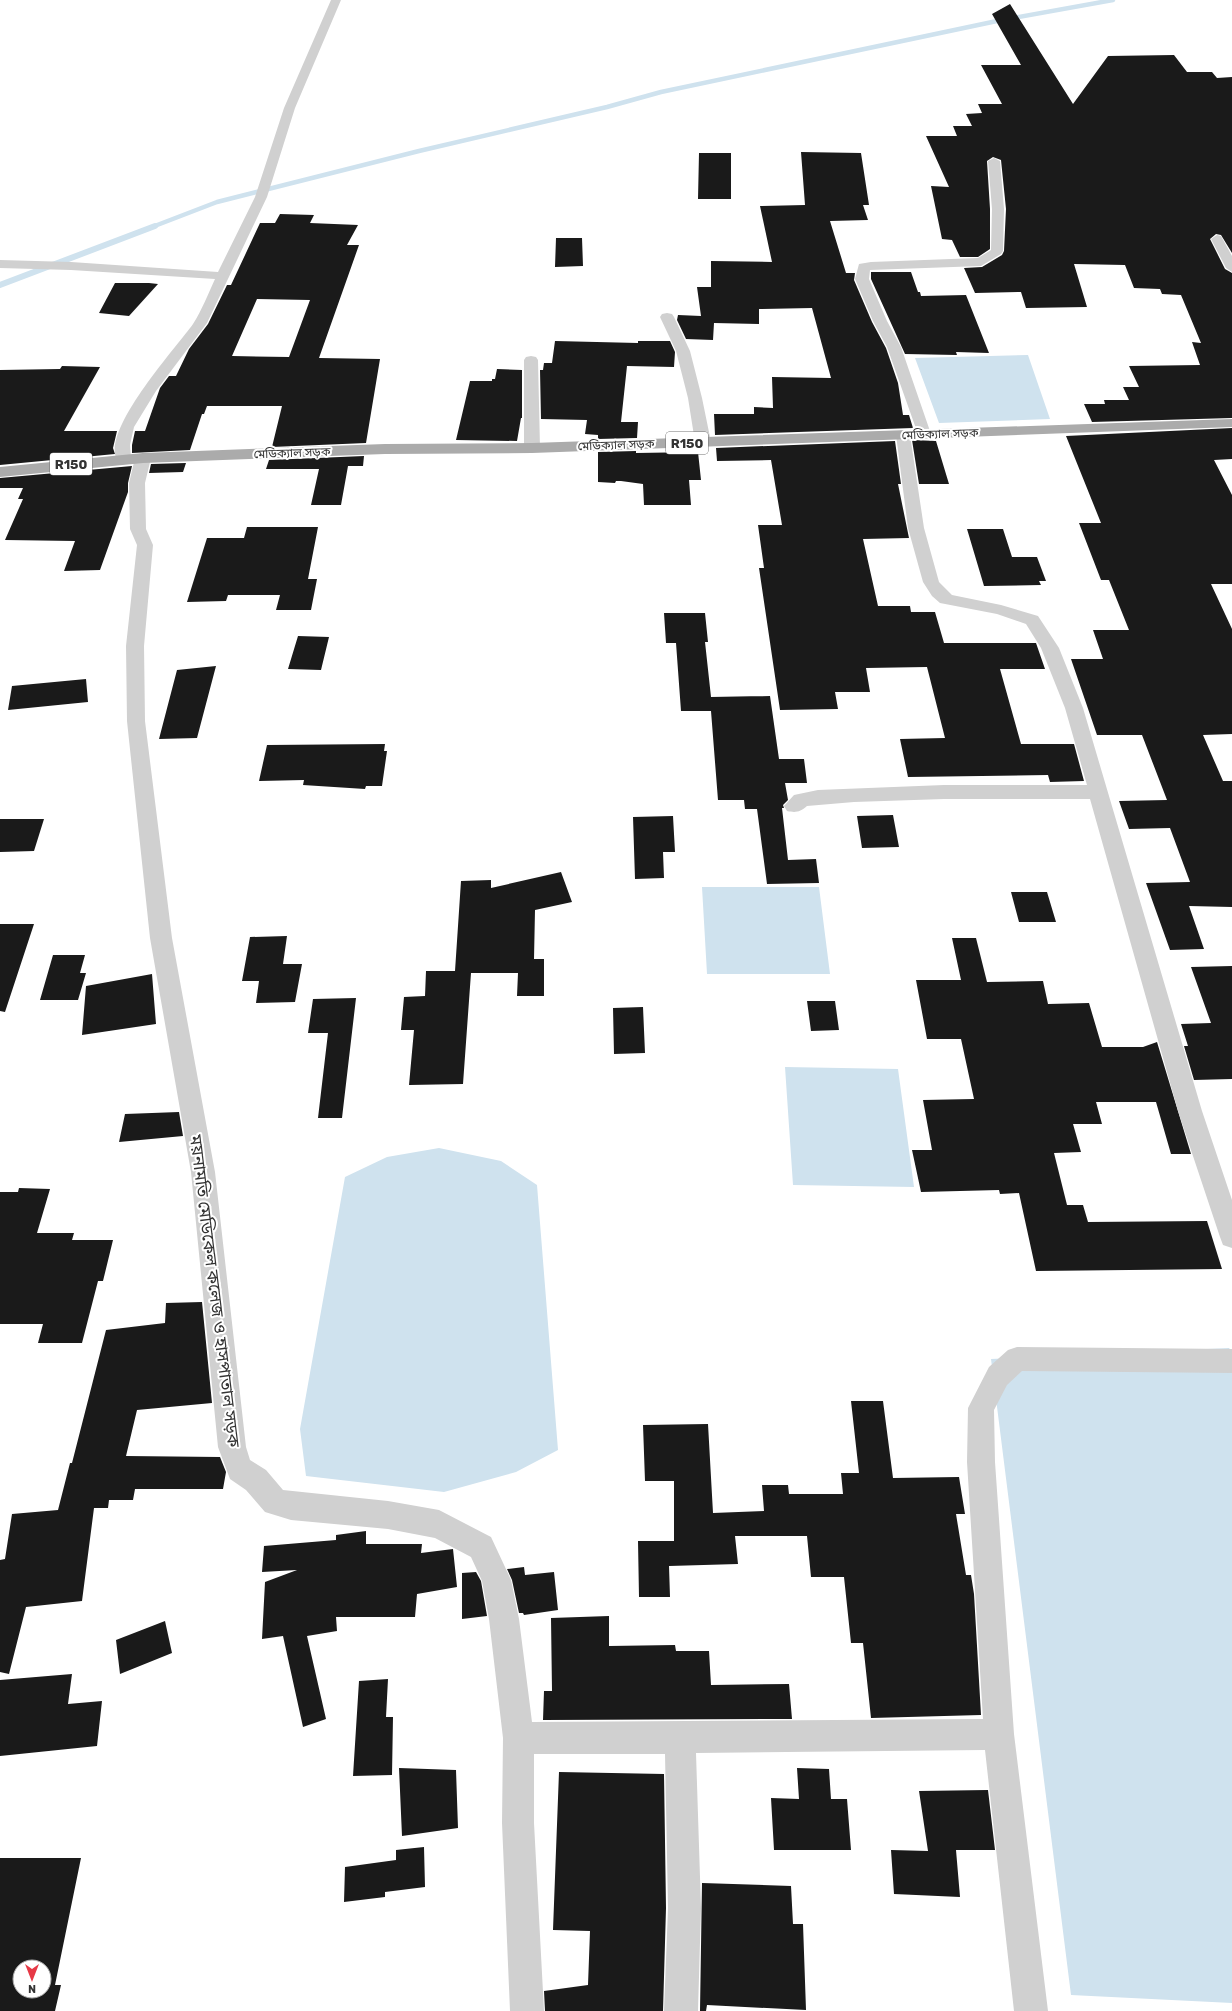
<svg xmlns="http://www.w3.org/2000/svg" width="1232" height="2011" viewBox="0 0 1232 2011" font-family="Rubik,'Noto Sans Bengali',sans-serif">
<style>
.water{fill:#cfe2ee}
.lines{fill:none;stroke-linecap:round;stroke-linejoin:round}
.stream-far1{stroke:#cfe2ee;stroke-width:4.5}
.stream{stroke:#cfe2ee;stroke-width:6}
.building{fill:#1a1a1a;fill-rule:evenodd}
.minor{fill:#d0d0d0;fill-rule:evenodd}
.primary{fill:#ababab;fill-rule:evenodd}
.labels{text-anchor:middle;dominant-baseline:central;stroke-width:4;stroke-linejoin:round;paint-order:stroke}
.far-street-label{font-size:12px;fill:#333;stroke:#fff}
.shield{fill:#fff;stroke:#707070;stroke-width:1}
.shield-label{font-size:13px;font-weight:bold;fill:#333}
.near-street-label{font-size:17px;fill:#333;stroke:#fff}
</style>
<rect width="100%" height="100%" fill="#fff"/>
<path class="water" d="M1028,355L1050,419L939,423L915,358Z
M702,887H819L830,974H707Z
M785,1067L898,1069L914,1187L793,1185Z
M439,1148L501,1161L537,1185L558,1450L516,1472L444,1492L306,1476L300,1429L345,1177L387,1157Z
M1229,1348L1232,1352V2003L1071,1995L991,1359Z"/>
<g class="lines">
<path class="stream-far1" d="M152,227L217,202L419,151L607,107L661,92L997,21L1113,0"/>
<path class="stream" d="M0,285L155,226"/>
</g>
<path class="building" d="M1010,4L1073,104L1108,56L1174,55L1187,72H1212L1217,78L1232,77V253L1221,235L1216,234L1210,239L1225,269L1232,273V418L1092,422L1084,404H1105L1104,400H1129L1123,387H1139L1129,366L1200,365L1192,342L1201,343L1181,295L1162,294L1160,289L1134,288L1125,265L1074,264L1087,307L1026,308L1021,292L975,293L964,268L982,267L1002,255L1004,251L1006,209L1001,160L993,157L987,161L990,209V249L978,257H960L952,240L942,239L931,186L949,187L926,136H957L953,126H972L966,114L982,113L978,104H1002L981,65H1021L992,14Z
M801,152L861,153L869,205H863L868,220L830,221L846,273H855L854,280L872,322L886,348L898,383L903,415H909L913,428L715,435L714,414H754V407L773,408L772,377L831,378L812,308L759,309V324L714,323L713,340L686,339L677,320L678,315L701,316L697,287H711V261L772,262L760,206L805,205Z
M699,153H731V199H698Z
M280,214L314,215L310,223L358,225L347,245H359L319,358L380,359L366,443L272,447L282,406H207L204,414H202L190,450L132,453V445L135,431H145L160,388L169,376H176L189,349L208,324L227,285H231L260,223H275ZM257,299L310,300L289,357L232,356Z
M556,238H582L583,266L555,267Z
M871,272H911L918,292H920L921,296L966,295L989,353L956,352L957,355L905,354L871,279Z
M115,283H149L158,284L129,316L99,313Z
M555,341L638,343V341H670L675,352L674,367L627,366L621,422H638L637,438L598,439V435L585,434L587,420L541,419L540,370H543L544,363H552Z
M62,366L100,367L64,431H117L113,448L115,454L0,465V370L60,369Z
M497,369L522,370V418H521L517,441L456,440L470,381H492V379H495Z
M1232,428V459L1214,460L1232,495V584H1211L1232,629V734L1203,735L1223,781H1232V907L1189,906L1204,949L1170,950L1146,883L1190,882L1170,828L1129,829L1119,801L1167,800L1142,735H1097L1071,659H1103L1093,630H1129L1109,580H1101L1079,523H1101L1066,436Z
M912,440L936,441L949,484H919Z
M895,441L901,484H898L909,538L863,539L878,606H910L911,612H935L944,643H1036L1045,669H1000L1021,744H1074L1084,781L1050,782L1048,775L908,777L900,739L945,738L927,667L866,668L870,692H835L838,709L780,710L759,568H764L758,525H782L771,460L717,461L716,448Z
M636,451V453L698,452L701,480H689L691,505H644L643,484L621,481H616L615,483L598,482V452Z
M364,456L363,466H348L341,505H311L319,469H266L269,460Z
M186,463L183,472L149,473L151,464Z
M132,466L128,483V492L100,570L64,571L75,541L5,540L23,499H18L23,488H0V478Z
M247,527H318L308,579H317L311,610H276L280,595H228L226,601L187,602L207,538H244Z
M967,529H1003L1012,557H1037L1046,581H1039L1041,585L984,586Z
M664,613H705L708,642H705L711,697L770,696L779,759H804L807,783H785L788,800L783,805L784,808H782L788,860L816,859L819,883L767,884L757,809H745L744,800H718L711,711H681L676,643H666Z
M298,636L329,637L321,670L288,669Z
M216,666L197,738L159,739L177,670Z
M86,679L88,702L8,710L12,686Z
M385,744L384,751H387L382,786H366L365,789L303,785L304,780L259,781L267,745Z
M893,815L899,847L862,848L857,816Z
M673,816L675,852H663L664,878L635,879L633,817Z
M0,819H44L34,851L0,852Z
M561,872L572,902L535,910L534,959H544V996H517L518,973H471L463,1084L409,1085L414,1030H401L404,997L425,996L426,971H455L461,881L491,880V888Z
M1011,892H1047L1056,922H1019Z
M0,924H34L5,1012L0,1011Z
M287,936L283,964H302L295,1002L256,1003L259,981H242L250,937Z
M952,938H976L987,982L1043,981L1048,1004L1089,1003L1102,1047H1143L1157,1042L1191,1154H1171L1156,1102H1096L1102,1124H1073L1081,1152L1054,1153L1067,1205H1083L1088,1222L1207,1221L1222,1269L1036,1271L1019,1193L1000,1194L999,1190L921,1192L912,1150H932L923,1100L974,1099L961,1039H927L916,980H961Z
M53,955H85L80,973H86L78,1000H40Z
M1232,966V1079L1194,1080L1184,1046H1188L1181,1024L1211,1023L1191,967Z
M152,974L156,1024L82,1035L86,986Z
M356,998L342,1118H318L328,1033H308L313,999Z
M807,1001H835L839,1030L811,1031Z
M643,1007L645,1053L614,1054L613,1008Z
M179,1112L183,1136L119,1142L125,1114Z
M19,1188L50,1189L37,1233H74L72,1240H113L103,1281H98L82,1343H38L43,1324H0V1192H18Z
M202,1302L212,1403L137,1410L126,1456L220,1457L226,1472L223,1489H135L133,1500H109L108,1508H94L82,1601L26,1607L9,1674L0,1672V1560L5,1559L12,1514L58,1510L70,1463H72L106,1330L165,1323L166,1303Z
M851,1401H883L893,1478L959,1477L965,1514H956L966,1575H971L974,1594L981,1715L871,1718L863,1643H851L844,1577H811L807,1536H735L738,1564L669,1566L670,1597H639L638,1541H674V1481H645L643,1425L708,1424L713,1513L764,1511L762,1485H788L789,1494H843L841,1473H859Z
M366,1531V1544H422L421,1553L453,1549L457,1587L417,1594L415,1617H336L337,1631L307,1636L326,1719L303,1727L283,1636L262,1639L265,1582L297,1570L262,1572L264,1546L336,1540V1535Z
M524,1567L525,1575L554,1572L558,1610L524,1615L523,1613H519L512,1580L507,1569Z
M476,1572L481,1581L487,1616L462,1619V1573Z
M609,1616V1646L675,1645L676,1651H709L711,1685L789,1684L792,1719L543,1720L544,1691H552L551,1618Z
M165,1621L172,1653L120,1674L116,1640Z
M72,1674L68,1704L102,1701L97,1746L0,1756V1680Z
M388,1679L386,1717H393L392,1775L353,1776L359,1681Z
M399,1768L456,1770L458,1828L402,1836Z
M797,1768L829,1769L831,1799H847L851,1850H774L771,1798L799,1799Z
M559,1772L664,1774L666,1908L663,2011H545L544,1991L588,1985L590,1931L553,1930Z
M988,1790L995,1850H956L960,1897L894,1894L891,1850L928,1851L919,1791Z
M424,1847L425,1887L385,1892V1897L344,1902L345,1867L396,1860V1850Z
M0,1858H81L55,1985H61L55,2011H0ZM20,1967H44V1991H20Z
M702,1883L791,1886L793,1924H803L806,2010L707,2005L706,2011H700Z"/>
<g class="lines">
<path class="minor" d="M331,0H341L295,108L267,197L207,323L156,391L134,427L130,445L131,459L128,462H118C98,433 176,348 193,324C202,310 208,294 215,279L71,270L0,268V260L71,262L218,272L255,197L284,108Z
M994,158L1000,161L1004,209L1003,251L1001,254L981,266L870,270L869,279L887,321L901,347L931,434L929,437H919L887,347L873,321L855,279L859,264L871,262L978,258L991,250L992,209L988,161Z
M1217,235L1221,236L1232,256V272L1226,268L1211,239Z
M667,313L672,314L674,317L690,351L702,398L711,442L708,445H698L695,442L688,398L676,351L660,317L662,314Z
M531,356L536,357L538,360L540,448L537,451H527L524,448V360L526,357Z
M903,431L908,432L910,435L924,528L939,582L952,595L1001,605L1038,616L1059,648L1083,708L1202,1111L1232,1200V1248L1223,1245L1220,1237L1178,1111L1090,799H944L854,802L807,806C800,812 796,813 787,811L784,806L794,795L818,790L944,785H1087L1065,708L1041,648L1026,624L997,614L940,603L932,596L923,582L908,528L896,435L898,432Z
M143,453L148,455L151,458L145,483L146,529L153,545L144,646L145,721L172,938L215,1172L246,1447L250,1460L266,1470L283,1490L388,1501L439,1510L491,1537L511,1580L519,1619L532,1722L983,1719L967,1462L968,1408L989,1367L1008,1350L1017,1347L1232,1349V1373L1022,1371L1007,1385L994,1410L995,1462L1014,1734L1048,2011H1014L985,1750L696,1753L701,1908L698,2011H664L668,1908L665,1754H534V1823L544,2011H510L502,1823L503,1738L489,1619L482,1581L471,1557L435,1538L388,1529L291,1520L265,1512L246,1490L230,1479L218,1447L191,1172L150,938L127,721L126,646L137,545L130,529L129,483L135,458L138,455Z"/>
<path class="primary" d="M1232,419V427L532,453L385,454L143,463L0,477V467L143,453L385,444L532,443Z"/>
</g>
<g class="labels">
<g class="far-street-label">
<text transform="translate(940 434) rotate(-2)">মেডিক্যাল সড়ক</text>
<text transform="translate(616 445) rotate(-2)">মেডিক্যাল সড়ক</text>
<text transform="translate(292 453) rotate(-2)">মেডিক্যাল সড়ক</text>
</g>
<g class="shield">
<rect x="666" y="432" width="42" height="22" rx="3"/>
<rect x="50" y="453" width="42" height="22" rx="3"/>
</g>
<g class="shield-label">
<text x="687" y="443">R150</text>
<text x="71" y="464">R150</text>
</g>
<g class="near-street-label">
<text transform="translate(215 1291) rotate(83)">ময়নামতি মেডিকেল কলেজ ও হাসপাতাল সড়ক</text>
</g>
</g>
<g transform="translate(32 1979) rotate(180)"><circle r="19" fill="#ffffff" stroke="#adadad"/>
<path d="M0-3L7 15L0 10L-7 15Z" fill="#e63946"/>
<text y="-6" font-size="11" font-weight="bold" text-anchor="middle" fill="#333333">N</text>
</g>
</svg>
